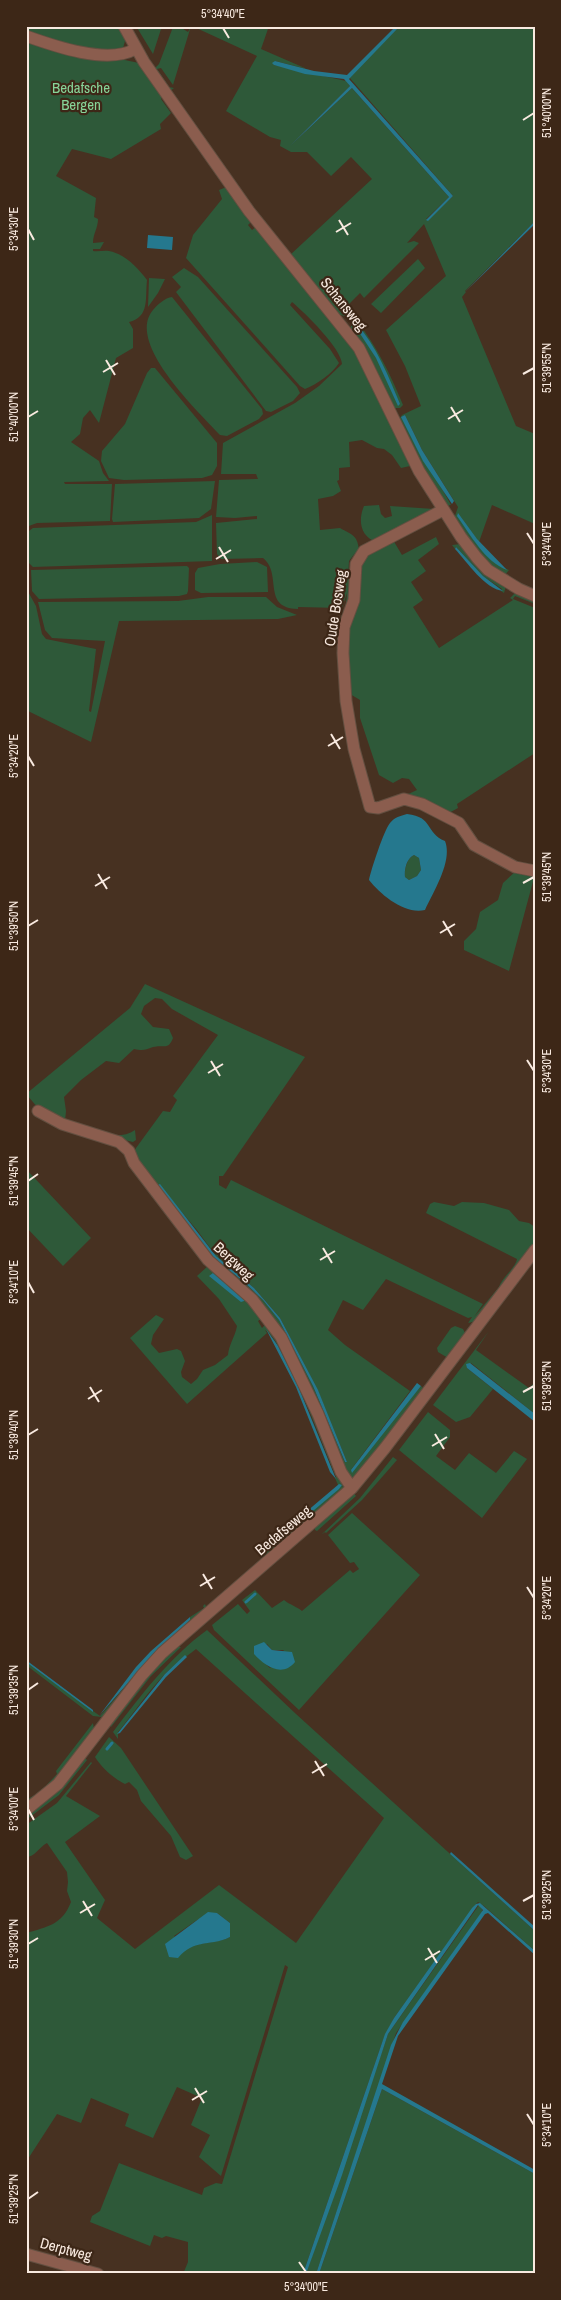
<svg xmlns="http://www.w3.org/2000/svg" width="561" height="2300" viewBox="0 0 561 2300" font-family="'Archivo Narrow',sans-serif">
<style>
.green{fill:#2e5939;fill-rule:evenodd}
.water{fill:#25788e;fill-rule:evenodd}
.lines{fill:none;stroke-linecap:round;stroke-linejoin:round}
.stream{stroke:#25788e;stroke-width:3}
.minor-casing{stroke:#634f40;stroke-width:13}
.minor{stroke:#8b5d4e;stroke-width:11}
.ticks{fill:none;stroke:#f9eae0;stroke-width:2}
.labels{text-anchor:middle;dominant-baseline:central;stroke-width:4.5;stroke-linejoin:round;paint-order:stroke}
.park-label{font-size:15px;fill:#87d498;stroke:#3d2717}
.street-label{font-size:15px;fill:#f9eae0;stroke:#3d2717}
.neatline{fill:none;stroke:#f9eae0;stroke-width:2}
.ticks-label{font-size:12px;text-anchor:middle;fill:#f9eae0}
</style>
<rect width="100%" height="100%" fill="#473121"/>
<path class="green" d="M26,26H120L125,41L120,59L139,63L163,96L161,99L171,113L160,124L161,129L111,159L72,149L56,176L96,198L94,217L98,219C98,228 93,234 93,243L104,242L100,249H93V251C98,252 104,250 109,251C125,254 138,268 147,280C145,298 150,317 129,322L133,329V348L116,358L99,423L90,410L83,418L80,434L71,442L99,461L103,473L109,481L64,482L65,484H112L110,521L37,523L26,527Z
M136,26H162L153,54Z
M191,26L173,85L161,68L157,69L169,87L174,88L169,92L154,69L159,64L173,27H180L188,32Z
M192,26H269L261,49L307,69L275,61L274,65L346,81L350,86L290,146L352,88L449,197L426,219L428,220L453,196L349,77L400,26H535V221L465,291L466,292L462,297L516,426L535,434V524L492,505L479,542L458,516C471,535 487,562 509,570L504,576L480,556L454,519L458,507L422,450L405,415L402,417L451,505L446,506L423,469L398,421L402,415L421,406L405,366L386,330L446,276L424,224L407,243L414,241L419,243L364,298L360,293L347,306L351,312L345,316L340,315L290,255L372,179L351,157L331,176L307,152H291L280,146L281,140L270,137L226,111L257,56Z
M224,188H228L252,221L248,225L252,230L256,227L351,342L416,476L410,466L401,468L392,455L384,449L377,448L362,440L349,442L350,467L339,468V480L337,481L341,491L333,496L318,499L320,530L340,528C345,531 353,534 356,539C365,555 351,593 345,609C349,591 346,569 355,553L349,561L347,593L342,608L298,607V609C261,608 283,574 263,558L221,559L217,554L216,523L257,519V516L235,518L216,517L219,480L258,479L256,474H221L223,443L295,403L319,386L342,364C341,348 305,313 292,302L290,305L330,349L339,363C332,374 317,384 305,389L300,386L186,258L193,235L222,199L219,190Z
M418,259L425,268L381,313L371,304Z
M184,268L198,277L297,387L300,393L293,401L271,412L266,411L176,292L181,287L172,277Z
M149,278L165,279L158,293L148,307Z
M172,297L262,409L263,414L259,419L227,436L220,435C199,412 125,343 153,310C158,304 165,298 172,297Z
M356,320C377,346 390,374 403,405L400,408H393L376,369L351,328V325Z
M151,368H155L217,443V466L212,475L202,478L124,480L109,478L101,461L102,451L125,424L147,373Z
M215,481L211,509L199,518L113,522L112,519L115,484Z
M379,505L381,514L385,518L392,516L390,506L434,509L376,542C360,536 358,520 364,506Z
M212,515V561L33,567L27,561L26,533L33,528L196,522Z
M436,537L439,544L418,560L426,571L411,582L423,600L413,607L439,648L513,600L510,598L516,592L535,600V604L515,596L513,599L535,608V753L457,804L458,808L447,814L404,796L417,790L409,779L402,778L393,783L379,775L360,718V700L350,694L346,638L361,562L368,552L393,540L402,555Z
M461,544L506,586L504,593L501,591L502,589L483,576L456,547L455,549L452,545Z
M257,562L267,567L268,592L201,593L195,590V573L198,568L220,564Z
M187,566L189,568L188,591L187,594L179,596L39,599L32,591L31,570Z
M26,588L36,606L42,634L46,639L96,649L89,711L91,712L105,641L52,638L45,630L38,602L178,601L208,597H266L277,607L297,615L278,619L119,621L91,742L26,710Z
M414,855L419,858L421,870L417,876L409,880L405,877C404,870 407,858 414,855Z
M517,870L535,874L509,971L464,950V941L476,929L480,912L498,900L503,883Z
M145,984L305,1057L223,1176H219V1185L226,1189L231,1180L483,1304L474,1317L499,1287C502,1278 516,1267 517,1259L426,1213L430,1204L434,1202L454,1206L462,1202L484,1203L509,1210L519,1221L529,1223L535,1227V1243L476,1321L468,1323L472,1317L468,1318L386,1279L363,1310L343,1300L328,1330L345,1345L410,1391L350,1471L421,1386L424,1389L369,1461L353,1478L349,1477L301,1370L137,1163L134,1152L136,1148L163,1111L170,1112L177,1100L173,1096L218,1035L172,1009L162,999L155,998L144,1006L141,1014L153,1027L169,1029L173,1038C168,1051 164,1044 153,1047C145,1050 143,1051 134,1049L119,1063L106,1061L81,1080L64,1097L66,1111L65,1121C85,1127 115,1144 135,1130L136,1140L133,1142L80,1129L39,1109L26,1094L130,1008ZM158,1184L197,1230L216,1256L254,1288L280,1318L318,1391L347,1462H345L313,1386L279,1320L263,1300L244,1282L221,1265Z
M26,1169L91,1238L63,1266L26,1227Z
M209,1265L245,1294L262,1318L258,1321L262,1328L266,1324L280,1339L342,1480L343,1489L265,1559L262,1554L264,1551L342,1485H338L335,1478L336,1476C325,1451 284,1340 265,1330L267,1333L187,1404L130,1338L156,1315L164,1319L153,1335L151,1344L159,1353L177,1349L181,1351L185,1361L181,1372L182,1377L191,1384L197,1379L203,1370L215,1365L228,1355C229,1344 235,1337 237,1326L219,1299L197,1276Z
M455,1326L463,1329L465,1333L448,1358L438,1352L437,1348L451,1328Z
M489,1331L476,1350L529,1388L535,1382V1414L471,1363L467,1368L493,1389L470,1417L456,1422L433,1405Z
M428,1412L450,1430V1437L436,1456L455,1470L469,1453L496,1473L514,1451L527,1459L482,1518L399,1450Z
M393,1457L397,1460L362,1500L326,1533L325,1532L321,1535L360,1498Z
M353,1492L356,1496L317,1531L315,1530V1527Z
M352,1513L420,1575L299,1710L214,1630L212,1625L238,1604L247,1614L250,1611L242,1600L255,1590L272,1608L284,1600C290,1605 296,1606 302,1611L350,1570L353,1573L359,1569L354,1562L350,1563L328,1535ZM267,1644L272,1650H284L270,1668L255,1654Z
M205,1604L207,1609L102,1717L93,1716L26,1665V1662L100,1716L154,1653L190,1620V1617L204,1608L203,1606Z
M207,1630L296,1714L535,1931V1951L484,1906L478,1902L476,1904L394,2018L382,2043L303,2274H183L188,2262V2242L166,2236L162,2238L154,2235L150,2246L90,2222L92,2216L100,2211L119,2163L202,2195L204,2188L216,2183L222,2184L288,1967L285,1965L221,2176L199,2157L210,2135L191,2125L202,2098L177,2087L153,2138L125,2126L129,2114L91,2098L81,2123L57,2114L26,2162V1933C47,1927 62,1925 71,1902L67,1891L68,1882L67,1872L47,1843C39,1847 35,1857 26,1857V1825L57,1803L91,1762L92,1763L66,1796L100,1816L65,1842L105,1900L97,1918L135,1949L219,1885L296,1943L384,1818L196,1649C186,1657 176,1663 166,1673C148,1691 134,1713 118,1732V1739L113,1732C141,1695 170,1657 207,1630ZM217,1913L230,1923V1937C216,1944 200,1941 186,1949L174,1936L197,1920Z
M174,1646L181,1647L151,1676L111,1727L110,1724L133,1692Z
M93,1723L94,1729L59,1777L26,1805V1800L40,1792L57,1774L56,1771Z
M109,1737L121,1748L193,1856L186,1860L180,1857L171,1836L141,1801L137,1790L129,1782L125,1784C114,1779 101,1767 95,1757Z
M84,1757L87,1760L59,1795L26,1820V1815L55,1793Z
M479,1905L482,1909V1912L396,2033L316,2274H306L388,2034Z
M382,2089L535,2174V2274H319Z"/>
<path class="water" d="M396,26H400L349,79L453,196L428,221L426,220L449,197L352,88L290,146L350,86L344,79L305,74L274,65L272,63L275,61L314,71L347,75Z
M535,221V224L465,292Z
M148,235L173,237L172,250L147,248Z
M356,323C377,347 388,375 400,404L398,406L376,358L355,326Z
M405,415L422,450L454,501L452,504L423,461L401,417Z
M458,513L477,539L507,570C485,562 470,534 457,516Z
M456,547L483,576L503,591C485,589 467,562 455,549Z
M407,814C434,817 425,833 445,841C453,861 433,892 425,910C405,915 381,895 369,880C371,870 384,830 390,823C395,817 400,816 407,814ZM414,855L419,858L421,870L417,876L409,880L405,877C404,869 407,858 414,855Z
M160,1184L216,1256L254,1288L280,1318L318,1390L347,1462H345L313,1386L279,1320L263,1300L244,1282L214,1258L158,1185Z
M213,1273L244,1300V1301L241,1302L209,1276Z
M266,1329L278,1346L298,1386L336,1479L330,1472L296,1387Z
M470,1363L535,1414V1422L467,1368L466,1364Z
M417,1383L421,1386L352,1473L351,1470Z
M339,1484L342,1485L339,1489L262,1554L260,1551Z
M190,1617V1620L154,1653L99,1716L136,1667L151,1651Z
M264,1642L272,1650L292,1652L295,1662C282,1678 265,1666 254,1654V1646Z
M185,1655L187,1657L166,1677L120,1733L117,1734L165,1674Z
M26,1660L93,1710V1712L26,1662Z
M451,1852L535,1927V1931L450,1854Z
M480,1903L535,1951V1955L488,1913L485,1914L398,2036L382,2084L535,2170V2174L382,2089L319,2274H316L391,2045L403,2022L483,1910L478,1905L388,2034L342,2175L306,2274H303L385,2034L394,2018L472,1908L476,1904Z
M208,1912L217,1913L230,1923V1937C210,1947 195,1938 178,1958L169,1957L165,1944Z"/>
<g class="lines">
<path class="stream" d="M246,1602L255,1594
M107,1749L112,1743"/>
<defs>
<path id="minor" d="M124,26L144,62L249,211L359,348L419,471L461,537L477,558L488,570L519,589L535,596
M26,36C54,46 108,65 135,49
M443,510L364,551L356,564L354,600L344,627L343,653L346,701L354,749L370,807L378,808L404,799L422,804L459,823L474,845L515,867L535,871
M38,1111L62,1124L119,1142L129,1151L134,1163L208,1260L252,1299L281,1337L318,1414L341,1472L352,1488
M26,1810L58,1784L142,1675L162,1653L352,1488L385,1448L535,1250
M26,2254L98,2274"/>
</defs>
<use href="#minor" class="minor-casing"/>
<use href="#minor" class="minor"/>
</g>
<path class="ticks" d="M223,28L229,38M523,120L534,113M339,220L348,235M28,229L34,240M336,232L351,223M106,360L115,375M103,372L118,363M523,374L534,368M451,407L460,422M28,417L38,411M448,419L463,410M527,533L534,544M219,547L228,562M216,559L231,550M331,734L340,749M328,746L343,737M28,756L34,766M98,874L107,889M523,883L534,877M95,886L110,877M443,921L452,936M28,926L38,920M440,933L455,924M527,1060L534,1071M211,1061L220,1076M208,1073L223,1064M28,1181L38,1174M323,1248L332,1263M320,1260L335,1251M28,1282L34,1293M90,1387L99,1402M523,1392L534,1386M88,1399L102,1390M435,1434L444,1449M28,1435L38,1429M432,1446L447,1437M203,1574L212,1589M200,1586L215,1577M527,1587L534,1598M28,1690L38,1683M315,1761L324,1776M312,1773L327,1764M28,1809L34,1820M83,1901L92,1916M523,1901L534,1895M80,1913L95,1904M28,1944L38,1938M428,1948L437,1963M425,1960L440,1951M195,2088L204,2103M192,2100L207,2091M527,2114L534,2125M28,2199L38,2192M299,2262L306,2272"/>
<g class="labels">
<g class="park-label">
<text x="81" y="87">Bedafsche<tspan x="81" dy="17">Bergen</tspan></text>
</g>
<g class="street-label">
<text transform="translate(344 304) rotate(51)">Schansweg</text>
<text transform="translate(335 608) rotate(-81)">Oude Bosweg</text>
<text transform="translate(234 1261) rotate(43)">Bergweg</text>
<text transform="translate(283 1530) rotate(-40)">Bedafseweg</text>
<text transform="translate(66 2249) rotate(15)">Derptweg</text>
</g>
</g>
<rect width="561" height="2300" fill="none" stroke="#3d2717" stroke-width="55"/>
<rect x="28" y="28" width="506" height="2244" class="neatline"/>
<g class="ticks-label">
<text x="223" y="18">5°34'40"E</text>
<text transform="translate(547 113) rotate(-90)" y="4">51°40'00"N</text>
<text transform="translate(14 229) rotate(-90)" y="4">5°34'30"E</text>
<text transform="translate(547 368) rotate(-90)" y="4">51°39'55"N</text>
<text transform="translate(14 417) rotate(-90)" y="4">51°40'00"N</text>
<text transform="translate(547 544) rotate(-90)" y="4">5°34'40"E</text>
<text transform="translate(14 756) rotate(-90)" y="4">5°34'20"E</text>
<text transform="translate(547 877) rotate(-90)" y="4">51°39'45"N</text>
<text transform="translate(14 926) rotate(-90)" y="4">51°39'50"N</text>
<text transform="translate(547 1071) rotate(-90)" y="4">5°34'30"E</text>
<text transform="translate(14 1181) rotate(-90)" y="4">51°39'45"N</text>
<text transform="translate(14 1282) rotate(-90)" y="4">5°34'10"E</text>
<text transform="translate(547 1386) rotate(-90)" y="4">51°39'35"N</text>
<text transform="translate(14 1435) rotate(-90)" y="4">51°39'40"N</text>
<text transform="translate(547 1598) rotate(-90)" y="4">5°34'20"E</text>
<text transform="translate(14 1690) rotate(-90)" y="4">51°39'35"N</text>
<text transform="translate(14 1809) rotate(-90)" y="4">5°34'00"E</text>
<text transform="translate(547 1895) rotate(-90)" y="4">51°39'25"N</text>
<text transform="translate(14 1944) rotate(-90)" y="4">51°39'30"N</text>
<text transform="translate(547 2125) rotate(-90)" y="4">5°34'10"E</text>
<text transform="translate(14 2199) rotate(-90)" y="4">51°39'25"N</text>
<text x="306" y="2291">5°34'00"E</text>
</g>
</svg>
